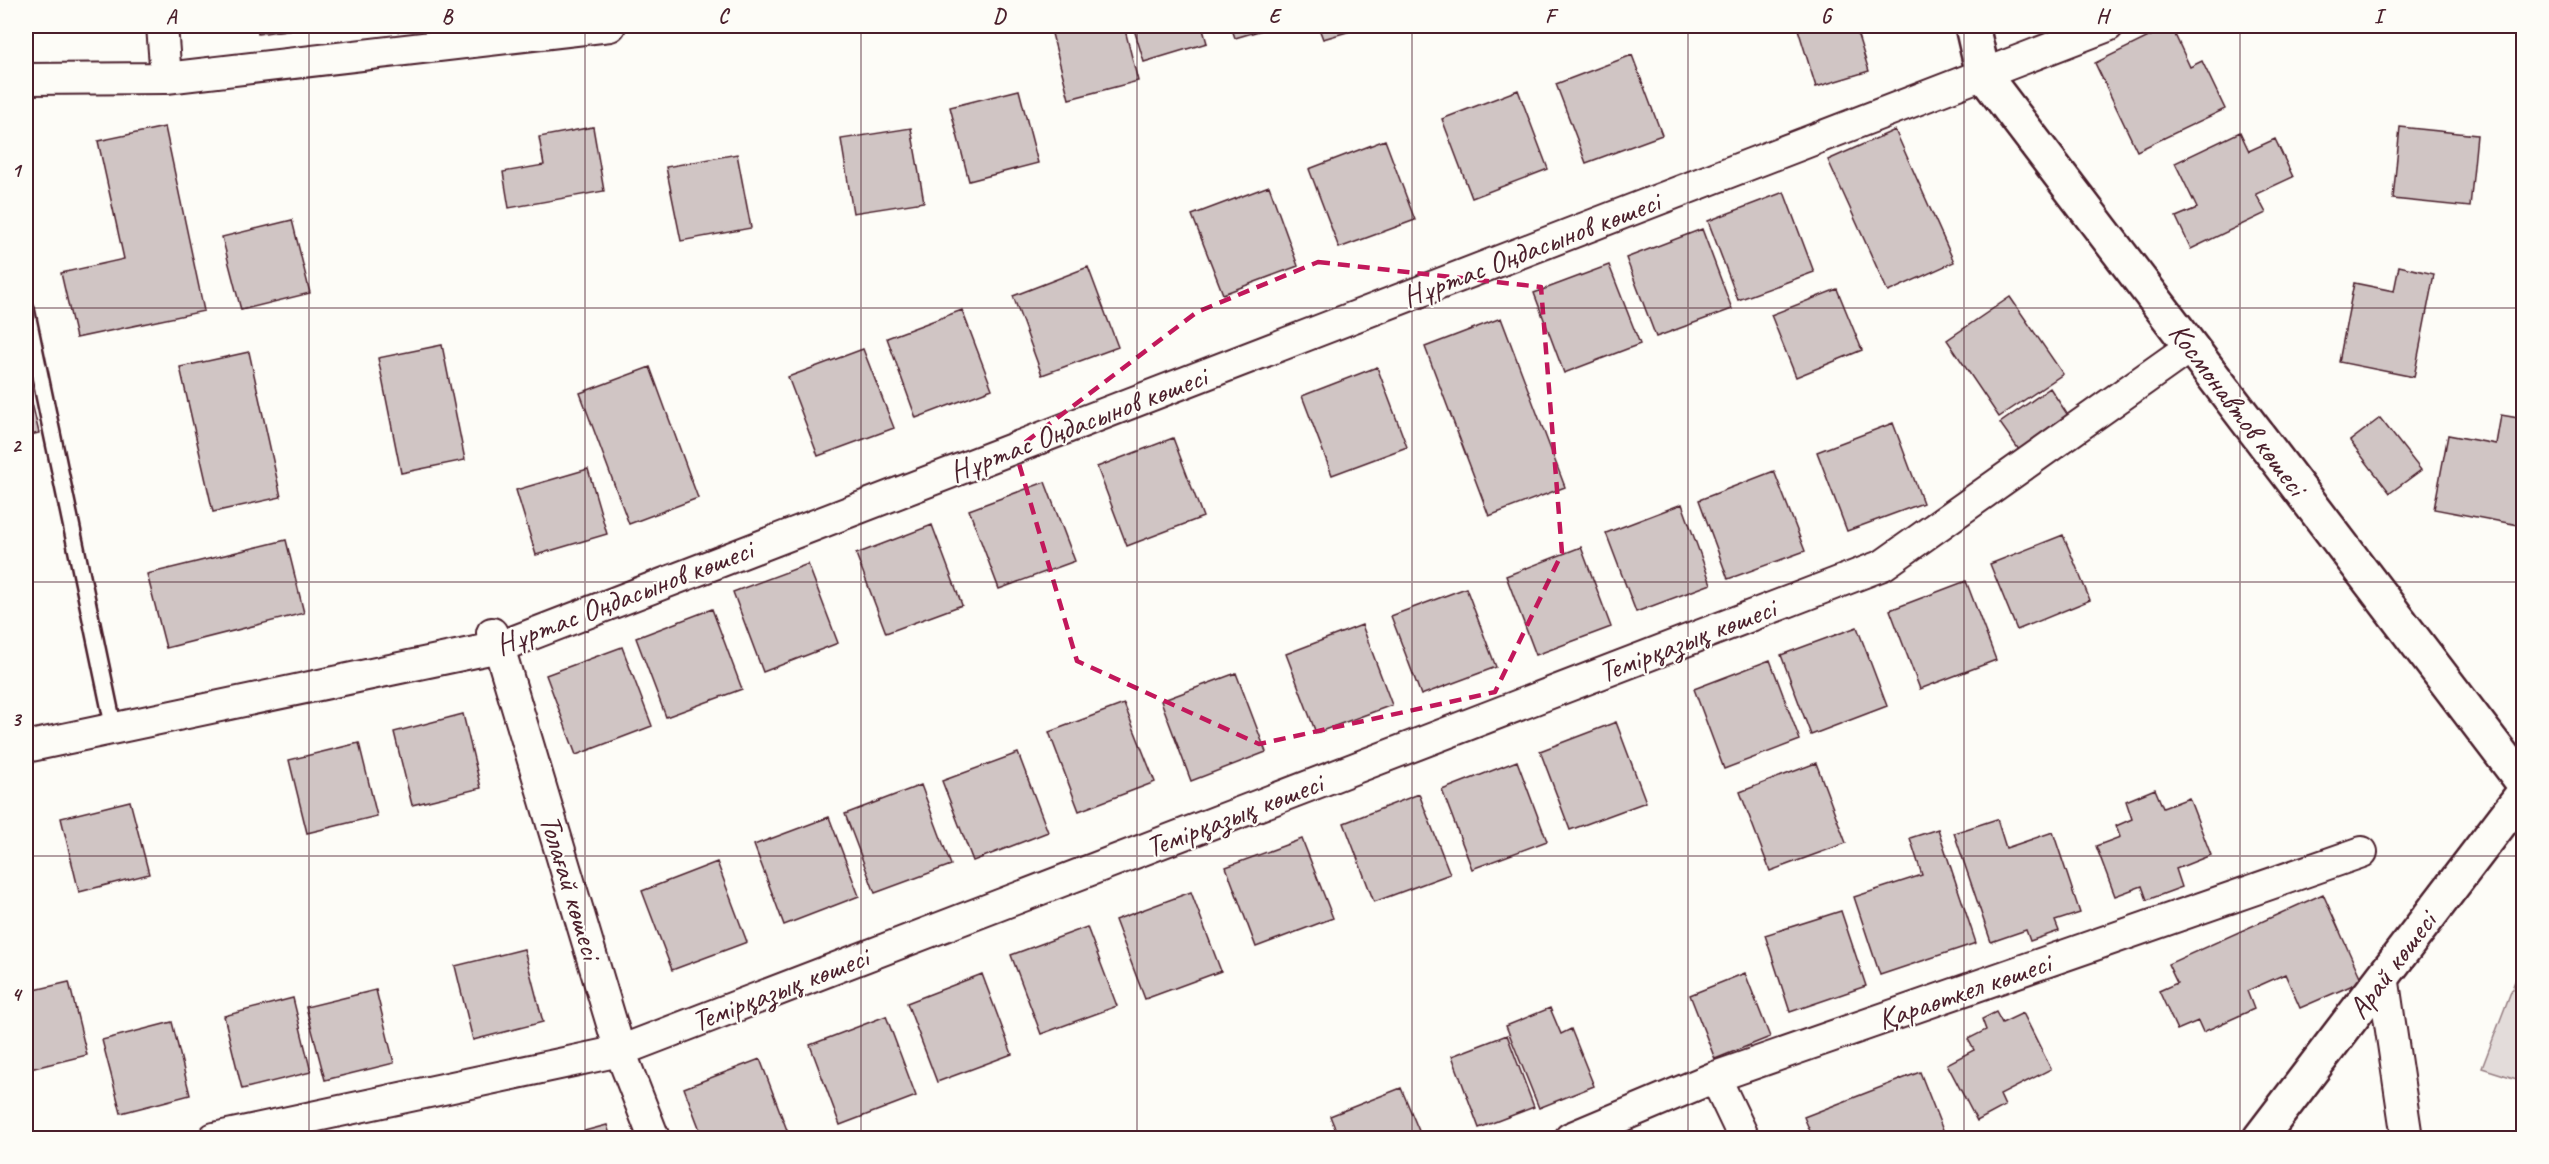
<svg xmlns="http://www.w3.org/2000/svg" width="2549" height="1164" viewBox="0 0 2549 1164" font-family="Caveat,sans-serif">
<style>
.green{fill:#e3dcda;stroke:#967e82;stroke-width:1.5}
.building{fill:#d0c5c4;stroke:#4a1f2b;stroke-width:1.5}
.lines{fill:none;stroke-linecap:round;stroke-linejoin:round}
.service-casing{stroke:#4a1f2b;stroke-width:20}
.minor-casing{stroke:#4a1f2b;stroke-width:34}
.tertiary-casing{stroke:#4a1f2b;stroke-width:38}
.service{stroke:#fdfcf7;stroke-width:15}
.minor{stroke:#fdfcf7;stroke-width:30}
.tertiary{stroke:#fdfcf7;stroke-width:33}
.marked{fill:none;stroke:#c2185b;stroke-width:4.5;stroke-dasharray:12 8;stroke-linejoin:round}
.grid{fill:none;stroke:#4a1f2b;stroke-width:1.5;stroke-opacity:0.55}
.labels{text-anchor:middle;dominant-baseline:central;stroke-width:4.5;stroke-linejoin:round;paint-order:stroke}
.street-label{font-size:30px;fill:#4a1f2b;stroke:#fdfcf7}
.neatline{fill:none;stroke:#4a1f2b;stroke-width:2}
.grid-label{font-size:20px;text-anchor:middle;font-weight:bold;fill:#4a1f2b}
</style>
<rect width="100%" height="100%" fill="#fdfcf7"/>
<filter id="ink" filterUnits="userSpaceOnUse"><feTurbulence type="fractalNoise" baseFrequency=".0167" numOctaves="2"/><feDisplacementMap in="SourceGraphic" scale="12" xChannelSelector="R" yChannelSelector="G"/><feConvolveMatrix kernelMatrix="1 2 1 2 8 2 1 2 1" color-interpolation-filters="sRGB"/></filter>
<g filter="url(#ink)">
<path class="green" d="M2523,960L2524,1081H2523L2482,1068Z"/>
<path class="building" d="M257,26H317L258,34Z
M1050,26H1124L1138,81L1069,99Z
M1133,26H1202L1207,43L1144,62Z
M1231,26H1276L1235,38Z
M1318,26H1368L1323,39Z
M1797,26H1855L1869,71L1816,87Z
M2171,26L2190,67L2202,61L2225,109L2137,151L2095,63Z
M1632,55L1662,135L1586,163L1556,84Z
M1019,90L1038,163L969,181L950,107Z
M1518,90L1548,169L1472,198L1442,119Z
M165,127L204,311L76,338L61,273L124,259L98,141Z
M593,127L604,191L509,208L503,172L544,165L539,137Z
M2400,127L2477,135L2470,207L2393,199Z
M911,128L924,202L853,213L841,139Z
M1895,130L1954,262L1888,292L1828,160Z
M2240,132L2249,151L2275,139L2293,177L2256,194L2266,213L2191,249L2176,217L2197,208L2175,163Z
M1385,140L1415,220L1339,248L1309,169Z
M737,154L751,228L681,241L666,167Z
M1269,186L1298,266L1223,294L1192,215Z
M1784,192L1814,272L1738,300L1708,221Z
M292,220L310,293L241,310L222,237Z
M1702,229L1732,309L1656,337L1626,258Z
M1609,265L1640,344L1564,373L1534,293Z
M2399,266L2434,274L2414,377L2339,362L2354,283L2394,291Z
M1088,267L1118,347L1042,375L1013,296Z
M1837,289L1862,350L1796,377L1771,315Z
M2010,297L2063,374L1999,417L1947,340Z
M962,310L992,389L916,418L887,338Z
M1501,318L1565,487L1489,516L1425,347Z
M442,345L465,460L401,473L378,358Z
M863,349L894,428L818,456L788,377Z
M249,352L281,497L213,512L180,367Z
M650,367L698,498L629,524L580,393Z
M1377,367L1407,447L1332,475L1302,396Z
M26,377L39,433L26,436Z
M2050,388L2073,423L2024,457L2000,423Z
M2501,415L2524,419V526L2434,509L2448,435L2496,444Z
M2380,418L2421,470L2390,493L2350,441Z
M1893,423L1923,503L1847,531L1817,452Z
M1173,438L1203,517L1127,546L1097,467Z
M588,469L607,534L536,555L516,490Z
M1774,471L1805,551L1728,579L1699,500Z
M1045,482L1075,561L999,589L969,510Z
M1682,504L1711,584L1636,612L1606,533Z
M932,525L962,605L886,633L856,554Z
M2063,535L2090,600L2017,630L1990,564Z
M286,540L304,613L166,648L147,574Z
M1581,547L1611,627L1536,655L1506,576Z
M808,564L838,643L763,672L733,592Z
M1966,581L1996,660L1920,689L1890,610Z
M1466,588L1496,667L1421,695L1391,616Z
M712,609L742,689L666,717L636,638Z
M1362,625L1392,705L1316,733L1286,654Z
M1857,627L1887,706L1811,735L1781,655Z
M622,647L652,726L576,755L546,675Z
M1770,660L1800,740L1724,769L1694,689Z
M1236,673L1266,752L1191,781L1161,701Z
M1124,704L1155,782L1079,811L1049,732Z
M463,714L481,788L412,805L394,732Z
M1616,722L1646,802L1570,830L1540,751Z
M359,743L377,816L307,833L289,760Z
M1018,753L1048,832L973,861L942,781Z
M1517,761L1547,841L1472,869L1442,790Z
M1816,763L1846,843L1770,871L1740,792Z
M921,785L951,865L875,893L845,814Z
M2155,789L2163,808L2189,798L2211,855L2176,869L2182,887L2147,900L2142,886L2115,896L2096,846L2120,837L2116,826L2132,819L2126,801Z
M1419,794L1450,874L1374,902L1344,823Z
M130,801L149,874L79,892L61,818Z
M829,817L859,896L784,925L754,845Z
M1997,819L2006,848L2053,832L2080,913L2055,921L2059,931L2030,941L2026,930L1991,942L1954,833Z
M1938,829L1976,943L1880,975L1854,897L1922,875L1910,838Z
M1302,839L1333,918L1256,947L1226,867Z
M26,851L31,872L26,874Z
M717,862L747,942L672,970L642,891Z
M1191,892L1221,971L1145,999L1115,920Z
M2323,894L2362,981L2300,1008L2285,974L2247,991L2254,1009L2203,1032L2198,1021L2177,1030L2159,991L2177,983L2168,964Z
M1841,911L1866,986L1790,1012L1765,935Z
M1087,927L1117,1006L1041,1034L1011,955Z
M524,949L543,1022L473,1040L455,966Z
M1745,973L1770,1037L1715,1059L1690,995Z
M982,974L1012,1054L937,1082L907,1003Z
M69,982L87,1055L26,1070V992Z
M376,990L394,1063L325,1080L306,1007Z
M293,998L311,1072L242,1089L224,1016Z
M1550,1008L1561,1034L1571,1029L1594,1086L1539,1108L1506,1026Z
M1996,1012L2002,1023L2023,1013L2051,1069L2000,1095L2005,1106L1977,1121L1947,1064L1974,1050L1968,1039L1986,1030L1982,1019Z
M886,1016L916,1096L840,1125L810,1045Z
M172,1022L190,1095L121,1113L102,1040Z
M1507,1035L1534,1107L1479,1128L1452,1056Z
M760,1059L790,1138H703L684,1088Z
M1920,1072L1944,1133L1929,1138H1831L1830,1135L1813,1138L1804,1117Z
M1401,1088L1422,1138H1339L1330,1116Z
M607,1125L611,1138H558Z"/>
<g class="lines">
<defs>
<path id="service" d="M26,309L114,729"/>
<path id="minor" d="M162,26L166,78
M26,79L166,78L610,26
M492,633L499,647L620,1051L654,1138
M26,747L499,647L2108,26
M2383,976L2407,1138
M1715,1077L1744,1138
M214,1138L620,1051L1883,565L2190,347
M1570,1138L1715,1077L2362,852"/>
<path id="tertiary" d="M1972,26L1983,74L2524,784
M2260,1138L2524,792"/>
</defs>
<use href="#service" class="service-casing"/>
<use href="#minor" class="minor-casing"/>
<use href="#tertiary" class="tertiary-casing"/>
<use href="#service" class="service"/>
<use href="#minor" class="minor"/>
<use href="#tertiary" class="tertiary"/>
</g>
</g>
<path class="marked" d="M1318,262L1541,287L1562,553L1495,692L1259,744L1077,661L1015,450L1197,312Z"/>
<path class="grid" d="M309,26V1138M585,26V1138M861,26V1138M1137,26V1138M1412,26V1138M1688,26V1138M1964,26V1138M2240,26V1138M26,308H2524M26,582H2524M26,856H2524"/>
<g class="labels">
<g class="street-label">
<text transform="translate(1531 249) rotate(-21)">Нұртас Оңдасынов көшесі</text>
<text transform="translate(2238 409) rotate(53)">Космонавтов көшесі</text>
<text transform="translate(1078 424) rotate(-21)">Нұртас Оңдасынов көшесі</text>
<text transform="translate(624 597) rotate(-21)">Нұртас Оңдасынов көшесі</text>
<text transform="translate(1687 640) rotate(-21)">Темірқазық көшесі</text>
<text transform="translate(1234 815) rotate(-21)">Темірқазық көшесі</text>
<text transform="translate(571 887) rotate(73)">Толағай көшесі</text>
<text transform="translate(2392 965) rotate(-53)">Арай көшесі</text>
<text transform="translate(780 989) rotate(-21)">Темірқазық көшесі</text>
<text transform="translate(1964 991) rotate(-19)">Қараөткел көшесі</text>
</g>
</g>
<rect width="2549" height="1164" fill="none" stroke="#fdfcf7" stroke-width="66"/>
<rect x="33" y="33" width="2483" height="1098" class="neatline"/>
<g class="grid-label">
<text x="171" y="23">A</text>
<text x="447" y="23">B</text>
<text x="723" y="23">C</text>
<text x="999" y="23">D</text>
<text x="1274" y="23">E</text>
<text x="1550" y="23">F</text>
<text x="1826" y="23">G</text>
<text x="2102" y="23">H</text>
<text x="2378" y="23">I</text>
<text x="16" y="177">1</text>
<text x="16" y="452">2</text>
<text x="16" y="726">3</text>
<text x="16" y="1001">4</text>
</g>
</svg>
